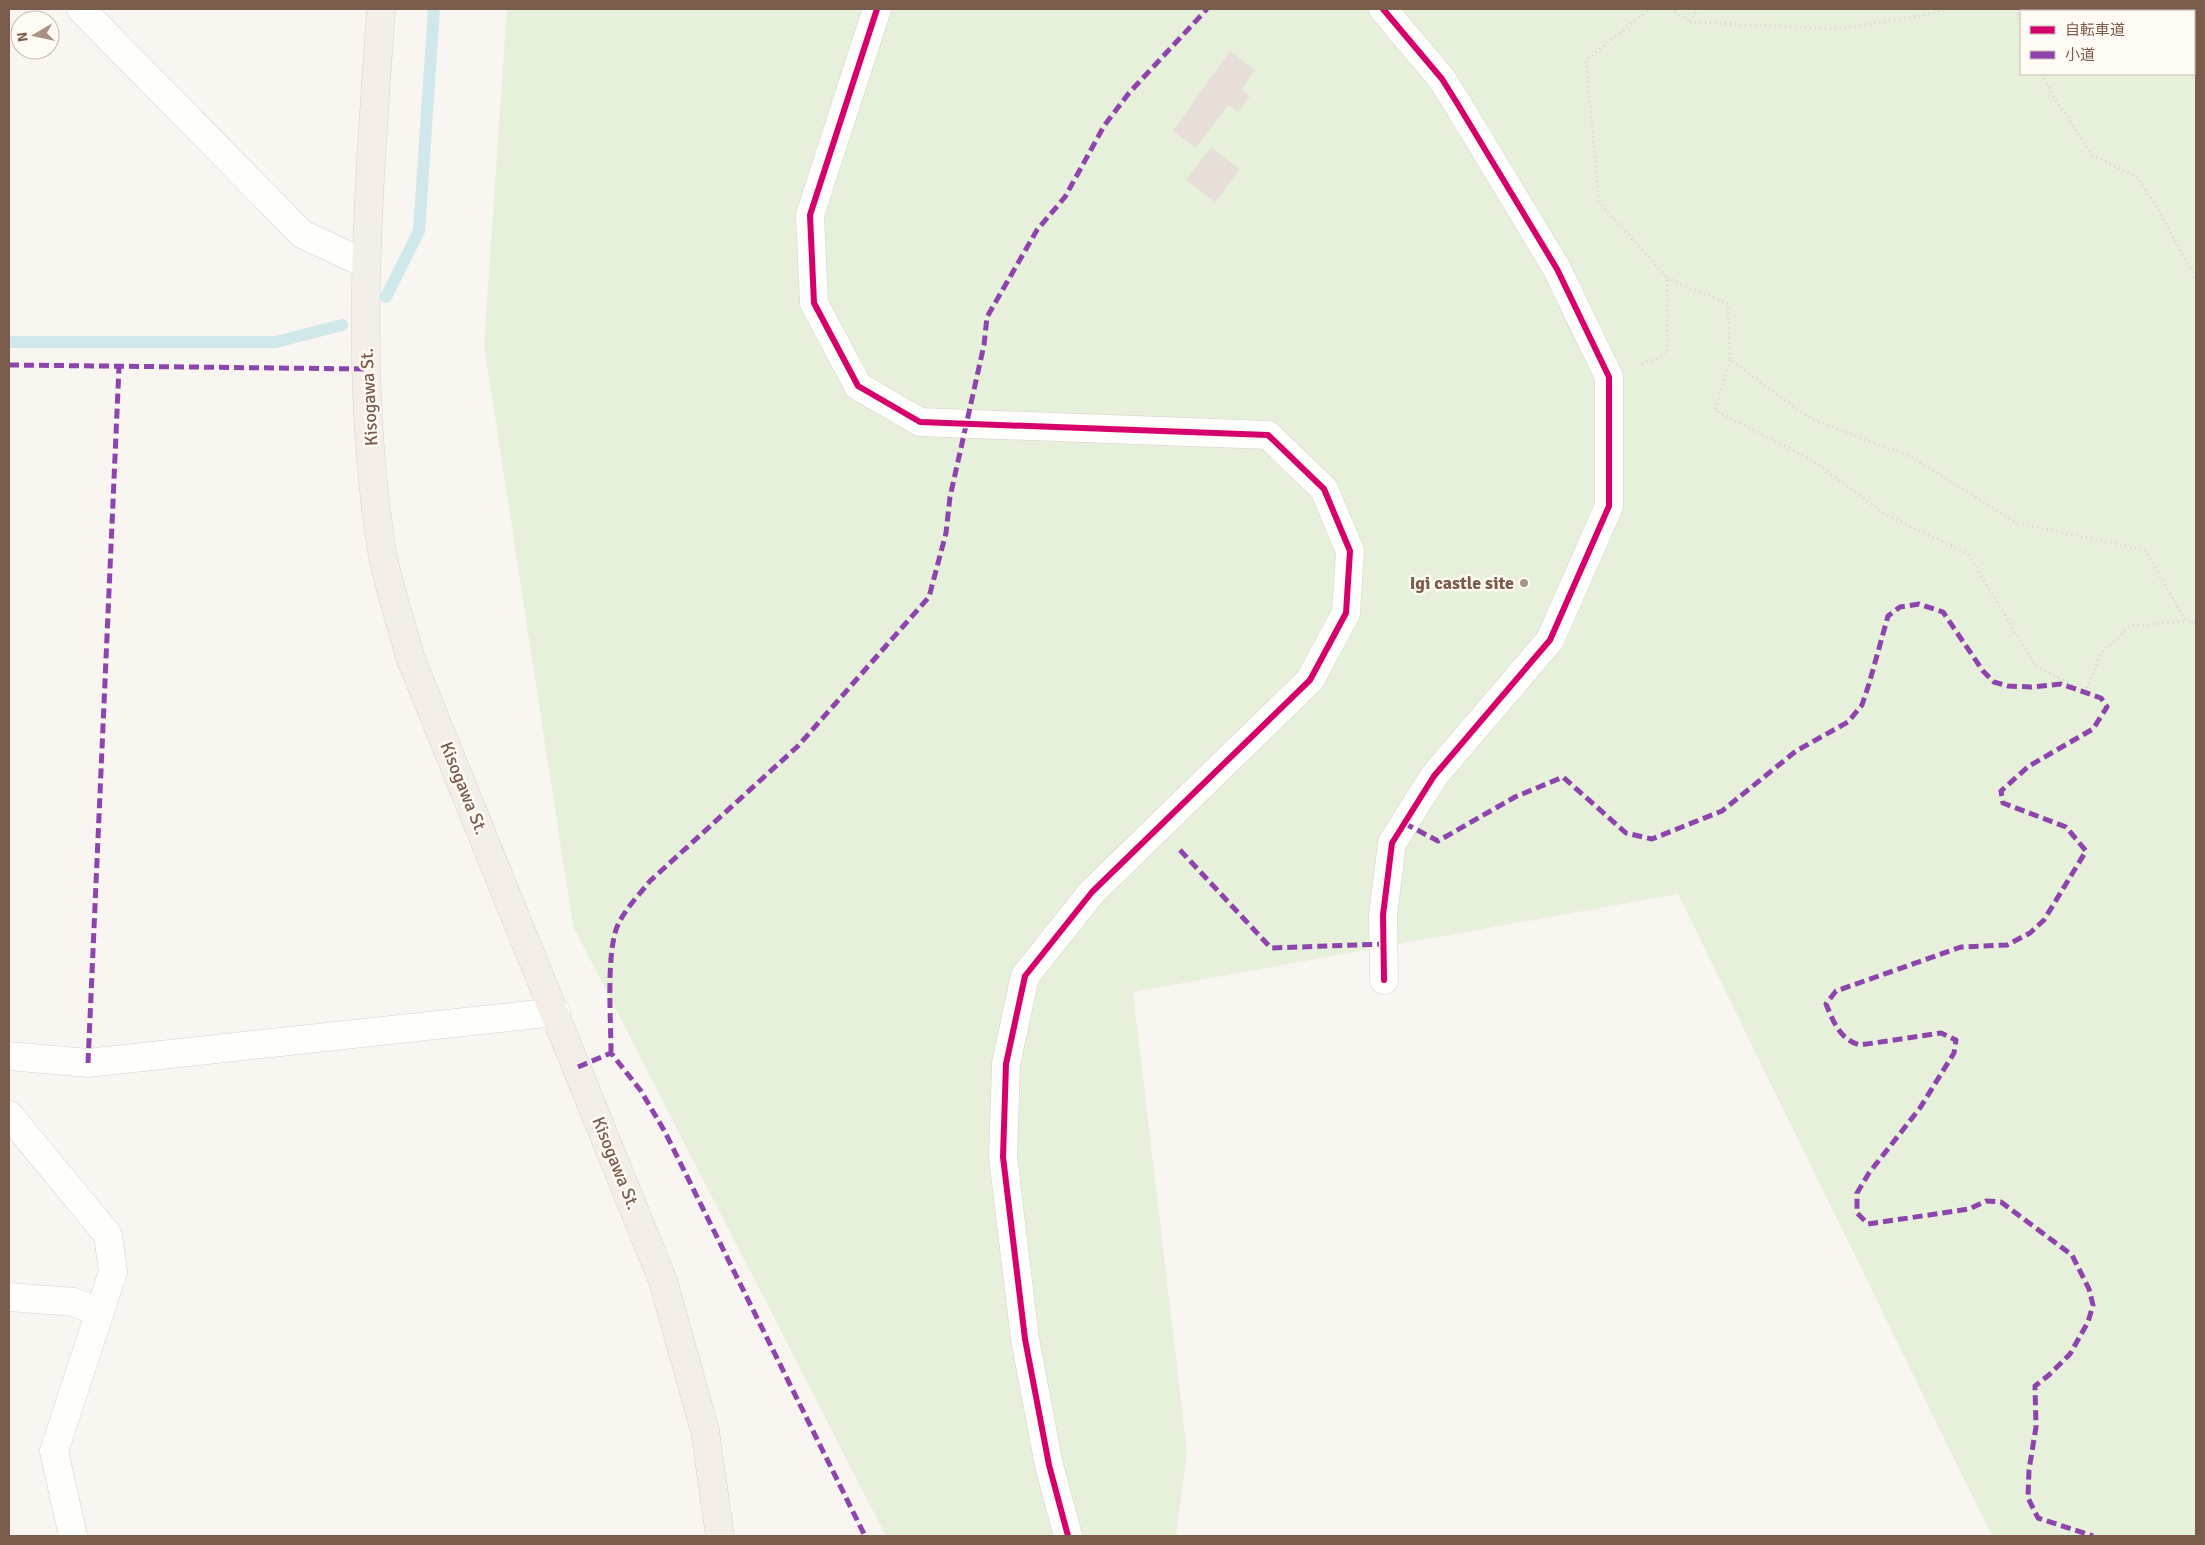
<svg xmlns="http://www.w3.org/2000/svg" width="2205" height="1545" viewBox="0 0 2205 1545" font-family="Signika,'Noto Sans JP',sans-serif">
<style>
.green{fill:#e7f0db;fill-rule:evenodd}
.lines{fill:none;stroke-linecap:round;stroke-linejoin:round}
.stream{stroke:#d0e8ea;stroke-width:12}
.building{fill:#e6ded7}
.minor-casing{stroke:#d7d1cb;stroke-width:29}
.major-casing{stroke:#dad1cc;stroke-width:29}
.path{stroke:#dcd5d0;stroke-width:3;stroke-dasharray:1 4;stroke-linecap:butt}
.minor{stroke:#fefefd;stroke-width:28}
.major{stroke:#f3eee8;stroke-width:28}
.quiet{stroke:#8e44ad;stroke-width:5;stroke-dasharray:10 5;stroke-linecap:butt}
.cycleway-casing{stroke:#fffaf3;stroke-width:9}
.cycleway{stroke:#d6006c;stroke-width:6}
.poi-dot{fill:#a69286;stroke:#fffaf3;stroke-width:2}
.labels{text-anchor:middle;dominant-baseline:central;stroke-width:5;stroke-linejoin:round;paint-order:stroke}
.street-label{font-size:18px;fill:#7a5c4d;stroke:#fffaf3}
.poi-label{font-size:18px;font-weight:bold;fill:#7a5c4d;stroke:#fffaf3;text-anchor:end}
</style>
<rect width="100%" height="100%" fill="#f9f5f0"/>
<path class="green" d="M507,9H2196V1536H1992L1678,894L1133,992L1187,1452L1176,1536H886L573,926L484,345ZM2021,11H2194V74H2021Z"/>
<g class="lines">
<path class="stream" d="M386,297L419,231L434,9
M9,342H276L342,325"/>
</g>
<path class="building" d="M1230,51L1255,70L1241,90L1250,96L1238,112L1228,105L1196,148L1173,131Z
M1211,147L1239,169L1216,202L1186,180Z"/>
<g class="lines">
<defs>
<path id="minor" d="M81,9L302,234L366,264
M877,9L810,215L814,303L858,386L920,422L1268,435L1324,489L1350,551L1346,613L1310,680L1092,892L1025,976L1006,1064L1003,1157L1025,1339L1049,1465L1068,1536
M1383,9L1442,79L1457,103L1557,269L1609,377V506L1550,640L1434,776L1392,843L1383,915L1384,980
M9,1056L88,1063L556,1012
M9,1115L108,1235L113,1272L54,1451L73,1536
M9,1297L74,1302L100,1313"/>
<path id="major" d="M381,9C369,188 353,372 382,551C388,586 401,622 410,657L663,1281L705,1431L720,1536"/>
</defs>
<use href="#minor" class="minor-casing"/>
<use href="#major" class="major-casing"/>
<path class="path" d="M1671,9L1690,22
M2016,9L2021,28
M1690,22L1838,29L1924,15L1948,9
M1690,22L1697,9
M2042,74L2052,94L2092,155L2138,178L2159,211L2196,279
M1667,278L1728,304L1730,360L1811,419L1912,457L2017,523L2145,550L2186,621L2196,622
M1730,360L1715,410L1812,460L1885,514L1968,554L2035,665L2085,692L2101,653L2131,626L2186,621
M1642,364L1667,354V278L1599,202L1586,60L1650,9"/>
<use href="#minor" class="minor"/>
<use href="#major" class="major"/>
<path class="quiet" d="M9,365L367,369
M1404,823L1438,841L1515,797L1563,777L1626,833L1652,839L1722,811L1796,751L1848,722L1862,705L1869,684L1888,616L1900,607L1919,604L1943,612L1983,671L1994,682L2008,686L2031,687L2061,684L2101,698L2107,707L2093,729L2029,766L2001,791L2003,803L2066,827L2086,851L2044,920L2030,933L2007,945L1961,947L1836,991L1826,1004C1833,1021 1840,1040 1860,1045L1941,1033L1956,1040L1954,1053L1920,1108L1869,1173L1857,1193V1213L1868,1224L1969,1209L1986,1201L2001,1202L2072,1255L2089,1289L2093,1305L2088,1322L2070,1354L2049,1375L2035,1386L2036,1427L2029,1470L2028,1498L2038,1518L2093,1536
M1180,850L1271,948L1384,944
M611,1053C611,1020 606,956 617,927C624,910 639,895 650,881L798,746L929,597L946,533L950,497L984,345L987,317L1037,230L1065,197L1104,126L1129,93L1207,9
M88,1063L119,367
M578,1067L611,1053L641,1091L665,1132L865,1536"/>
<defs>
<path id="cycleway" d="M877,9L810,215L814,303L858,386L920,422L1268,435L1324,489L1350,551L1346,613L1310,680L1092,892L1025,976L1006,1064L1003,1157L1025,1339L1049,1465L1068,1536
M1383,9L1442,79L1457,103L1557,269L1609,377V506L1550,640L1434,776L1392,843L1383,915L1384,980"/>
</defs>
<use href="#cycleway" class="cycleway-casing"/>
<use href="#cycleway" class="cycleway"/>
</g>
<circle class="poi-dot" cx="1524" cy="583" r="5"/>
<g class="labels">
<g class="street-label">
<text transform="translate(369 397) rotate(-93)">Kisogawa St.</text>
<text transform="translate(464 788) rotate(68)">Kisogawa St.</text>
<text transform="translate(616 1163) rotate(68)">Kisogawa St.</text>
</g>
<g class="poi-label">
<text x="1514" y="583">Igi castle site</text>
</g>
</g>
<rect width="2205" height="1545" fill="none" stroke="#7a5c4d" stroke-width="20"/>
<rect x="2020" y="10" width="175" height="65" fill="#fffaf3" stroke="#cabbb1"/>
<rect x="2030" y="26" width="25" height="8" fill="#d6006c" stroke="#cabbb1"/>
<text x="2065" y="35" font-size="15" fill="#7a5c4d">自転車道</text>
<rect x="2030" y="51" width="25" height="8" fill="#8e44ad" stroke="#cabbb1"/>
<text x="2065" y="60" font-size="15" fill="#7a5c4d">小道</text>
<g transform="translate(35 35) rotate(261)"><circle r="24" fill="#fffaf3" stroke="#cabbb1"/>
<path d="M0-4L9 19L0 12L-9 19Z" fill="#a69286"/>
<text y="-8" font-size="14" font-weight="bold" text-anchor="middle" fill="#7a5c4d">N</text>
</g>
</svg>
